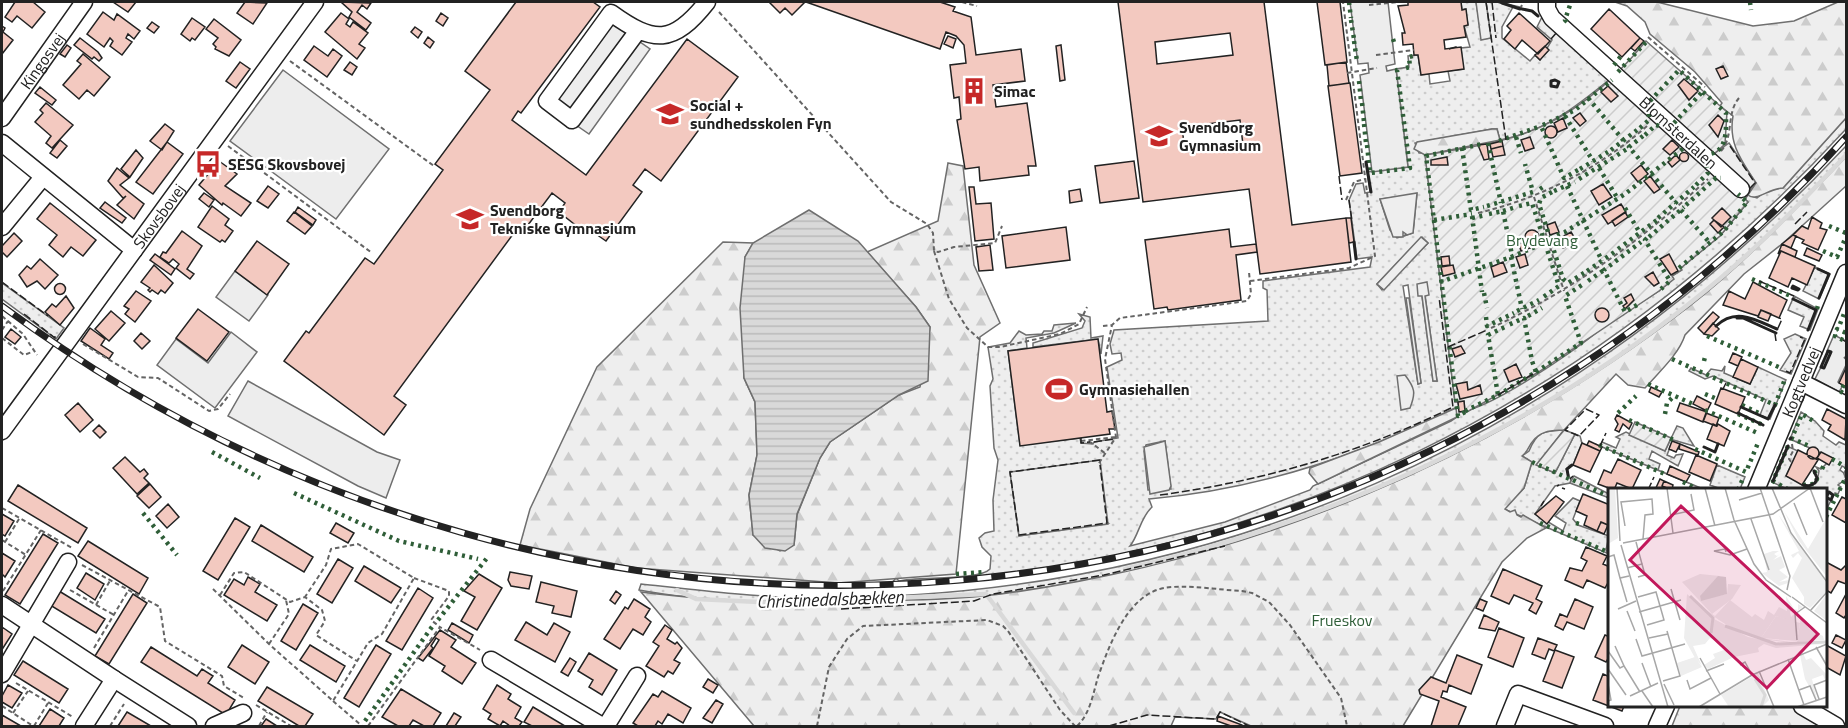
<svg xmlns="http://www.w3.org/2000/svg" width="1848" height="728" viewBox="0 0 1848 728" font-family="'Titillium Web',sans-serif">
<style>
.grass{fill:url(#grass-dots);stroke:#6f6f6f;stroke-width:1.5;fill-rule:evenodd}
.forest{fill:url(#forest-firs);stroke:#6f6f6f;stroke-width:1.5}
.garden{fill:url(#garden-furrows);stroke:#6f6f6f;stroke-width:1.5}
.pitch{fill:#eee;stroke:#6f6f6f;stroke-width:1.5}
.parking{fill:#ededed;stroke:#6f6f6f;stroke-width:1.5}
.water{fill:url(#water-rules);stroke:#6f6f6f;stroke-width:1.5}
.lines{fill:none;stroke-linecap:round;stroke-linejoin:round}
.stream{stroke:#d9d9d9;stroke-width:4.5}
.building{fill:#f3c9c0;stroke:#222;stroke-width:1.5;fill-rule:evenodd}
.minor-casing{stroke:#222;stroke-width:19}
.path{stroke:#646464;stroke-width:2;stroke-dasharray:4.5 3;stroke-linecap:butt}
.minor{stroke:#fff;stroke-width:16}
.rail-casing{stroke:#222;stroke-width:7}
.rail{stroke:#fff;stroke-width:4.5;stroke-dasharray:14;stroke-linecap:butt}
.hedge{stroke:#2f5e38;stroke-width:4.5;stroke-dasharray:3 4.5;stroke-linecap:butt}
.fence{stroke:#222;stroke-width:1.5;stroke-dasharray:8 3;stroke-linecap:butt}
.wall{stroke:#222;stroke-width:3}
.labels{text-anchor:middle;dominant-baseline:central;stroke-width:4.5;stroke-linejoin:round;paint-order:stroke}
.street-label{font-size:16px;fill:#222;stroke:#fff}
.poi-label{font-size:16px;font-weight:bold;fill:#222;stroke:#fff;text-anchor:start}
.park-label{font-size:16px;fill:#2f5e38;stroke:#fff}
.water-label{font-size:18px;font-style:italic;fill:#222;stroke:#fff}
.inset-river{fill:none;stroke:#d9d9d9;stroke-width:3}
.inset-road{fill:none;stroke:#a7a7a7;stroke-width:1.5}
.view{fill:#c2185b;fill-opacity:0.15;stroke:#c2185b;stroke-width:3}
.inset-edge{fill:none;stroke:#222;stroke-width:3}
</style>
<defs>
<pattern id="grass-dots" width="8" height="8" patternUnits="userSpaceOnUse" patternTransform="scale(1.5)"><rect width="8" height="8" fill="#eee"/><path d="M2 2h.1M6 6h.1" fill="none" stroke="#ccc" stroke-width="1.8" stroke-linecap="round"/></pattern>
<pattern id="forest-firs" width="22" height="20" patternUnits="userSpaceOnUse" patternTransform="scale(1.5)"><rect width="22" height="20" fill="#eee"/><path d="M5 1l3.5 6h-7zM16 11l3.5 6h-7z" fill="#ccc"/></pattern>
<pattern id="garden-furrows" width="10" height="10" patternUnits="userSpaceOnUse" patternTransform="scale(1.5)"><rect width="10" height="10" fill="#eee"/><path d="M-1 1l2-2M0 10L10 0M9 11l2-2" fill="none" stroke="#ccc"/></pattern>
<pattern id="water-rules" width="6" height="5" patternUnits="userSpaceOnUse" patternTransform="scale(1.5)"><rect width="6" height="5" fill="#d9d9d9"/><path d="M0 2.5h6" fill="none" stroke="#bababa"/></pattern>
</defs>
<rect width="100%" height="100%" fill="#fff"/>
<path class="grass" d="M1461,2H1476L1482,39L1491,38L1486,2H1498L1520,7H1513L1502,27V38L1530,61L1535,55L1540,60L1552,40L1537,27L1542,17L1610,79C1577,106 1543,133 1500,140L1497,129H1492L1415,143L1419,153H1425L1455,402H1458L1460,412C1492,408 1573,352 1601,329C1619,315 1640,304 1659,291L1673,279L1672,276L1681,270L1680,268L1720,236L1748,202L1745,199L1748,195L1757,198L1769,189L1783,188L1846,118V129C1592,406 1267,565 890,585L896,578L899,581C915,576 979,581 990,569L991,556L982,547L979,538L985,533L994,531L993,500L998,460L994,448L990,386L993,379L988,347L1010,343L1019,331L1026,335L1042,334L1044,331H1052L1054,325L1076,323L1054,333L1026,338L1027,348L1008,351L1020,445L1080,438L1081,443L1093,444L1094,442L1118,438L1107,367L1122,360L1121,353L1112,354L1110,344L1114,330L1268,321L1267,290L1263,288V281L1370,267L1372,257L1357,259L1349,200L1356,184L1363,183L1365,193L1370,192L1367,172L1408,167L1396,69L1409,67L1408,56L1418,55L1421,75L1429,74L1430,84L1450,81L1448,71L1463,69L1461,48L1470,47L1464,26L1468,25L1465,9L1462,10ZM1417,194L1413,233L1397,238L1390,230L1380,199ZM1422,237L1428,243L1382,290L1377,284ZM1408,285L1421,383L1418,384L1403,286ZM1425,295L1437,381H1433L1422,296ZM1455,408L1457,417L1451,421L1313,486L1310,490L1225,522L1130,546C1139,535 1140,518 1152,507L1149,499C1256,490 1359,456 1455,408ZM1165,441L1171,489L1148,490L1144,451L1146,445ZM1010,472L1108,523L1019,536Z
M1846,146V157C1798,207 1750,257 1696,301C1498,460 1252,561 1000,594C956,600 911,600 867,601C791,602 714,604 639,590L641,584C696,590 752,597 808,598C1214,600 1570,441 1846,146Z
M1815,267L1830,274L1819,299L1803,291Z
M2,283L64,328L56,339L2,299Z
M1794,296L1818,309L1810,330L1800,326L1804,317L1788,310Z
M1079,314L1090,317L1091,338L1103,336L1101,354L1098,339L1033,347V343L1082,328L1085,321Z
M1795,334L1806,339L1791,374L1780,370L1791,353L1784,339Z
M1725,366L1724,373L1750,384L1758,367L1786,380L1770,419L1760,415L1766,400L1713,376L1705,379L1689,371L1691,368L1706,375L1711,369L1722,371Z
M1801,412L1815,421L1824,431L1823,436L1836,445L1839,442L1846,445V468L1842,466L1840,470L1844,473L1846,469V474H1844L1846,479L1838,485L1841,487L1838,494L1835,493L1827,508L1826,490L1787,489L1772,482L1787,446L1798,451L1786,476L1806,486L1817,482L1819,471L1816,467L1821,469L1832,458L1790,439Z
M1677,426L1683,428L1694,446L1673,440L1667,455L1674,458L1676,455L1683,454L1678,466L1652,451L1649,459L1660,464L1658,470L1703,489L1595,444L1600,446L1602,442L1616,448L1620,439L1616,437L1626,432L1665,451Z
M1564,430L1537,465L1555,473L1575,434L1580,436L1582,443L1573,465L1566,469L1571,480L1570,483L1555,486L1535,514L1563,531L1566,523L1555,516L1573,498L1580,501L1573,519L1578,525L1609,536L1606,550L1609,554L1504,509L1524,488L1532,462L1522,456L1529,451C1537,431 1544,431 1564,430Z
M1717,465L1745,477L1740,489H1721L1710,485Z"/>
<path class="forest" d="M1476,2H1486L1491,38L1481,40Z
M1615,2H1657L1753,26L1794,21L1838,2H1846V118L1783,188C1767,189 1757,202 1748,195L1756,183C1742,161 1728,144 1733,116L1720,106L1722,103L1695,72L1650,34L1645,22L1627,6Z
M1492,129H1497L1500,140L1425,155L1414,149L1417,142Z
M1846,157V186L1782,244L1744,274L1685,335C1679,354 1660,371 1645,388L1628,385L1616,374L1564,430C1552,431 1541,430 1533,441C1528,446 1529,451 1522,456L1532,462L1524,488L1505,509L1510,512L1515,510L1517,515L1521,517L1523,515L1546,528L1527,538L1502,562L1403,726H1251L1220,712L1216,719L1175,717L1171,726H754L641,592C715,602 786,603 861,601C908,600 955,600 1001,594C1252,560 1491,460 1691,305C1747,261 1797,208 1846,157Z
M948,163L963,166L974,265L1000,323L980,337L956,574L838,583L636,568L520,545L530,509L597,367L723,242L753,243L745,257L744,378L755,402L757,455L749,495L753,535L780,551L794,545L797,515L820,458L830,442L899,395L920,387L930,327L916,307L867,252L938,221Z
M1456,408L1457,417L1318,484L1309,473L1310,468L1379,442Z
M1680,706H1794L1827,726H1672Z"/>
<path class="garden" d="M1646,41L1727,112L1725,144L1712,156L1750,190L1745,199L1748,202L1720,236L1681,268L1682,270L1672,276L1674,279L1659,291L1537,373L1465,413L1464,401L1455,402L1425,155C1453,150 1483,146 1510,138C1565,123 1611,84 1646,41Z
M1635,422L1671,438L1665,451L1629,435Z
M1564,430L1575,434L1555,473L1536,465Z
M1574,476L1609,494V498L1570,483Z"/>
<path class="pitch" d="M1417,193L1413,233L1404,236L1406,234L1403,232V237H1393L1380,199Z
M1421,237L1428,243L1384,290L1377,284Z
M1427,282L1429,295L1425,296L1437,381H1433L1422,296H1418L1417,284Z
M1406,298H1409L1421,383L1418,384Z
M1405,375C1415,388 1416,393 1410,408L1401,410L1397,376Z
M1165,441L1171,486L1169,490L1150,494L1144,447Z
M1100,460L1108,524L1019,536L1010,472Z"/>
<path class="parking" d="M1350,2H1388L1395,64L1386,66L1387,71L1396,69L1408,167L1372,172L1360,75L1369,73L1368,63L1358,64Z
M601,15L650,49L589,134L540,100Z
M283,70L389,149L336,219L230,141Z
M1729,143L1756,183L1750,190L1711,156Z
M235,271L268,295L249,321L216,297Z
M231,332L257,352L215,408L157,365L176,339L208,363Z
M1834,335L1846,341V365L1838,382L1843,385L1839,392L1815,379L1821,367L1824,368L1831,352L1827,351Z
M248,381L377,452L400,460L386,498L358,486L228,416Z"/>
<path class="water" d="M809,210L858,241L916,307L930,327L928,381L899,395L830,442L820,458L797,514L794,545L785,551L765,548L753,535L749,495L757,455L755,402L744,378L740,308L745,257L753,243Z"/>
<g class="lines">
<path class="stream" d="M1125,569C1330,522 1530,432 1695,299C1750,256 1798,206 1846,155
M677,590L696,599L778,603L986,594L1074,713"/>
</g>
<path class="building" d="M15,2H33L45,12L32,28L17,16L12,22L5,17Z
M113,2H136L128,12Z
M245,2L267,3L253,24L237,13Z
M341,2L371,3L367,9L362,5L357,12L371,23L366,30L349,17L352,12Z
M516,2H593L600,7L521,113L518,111L512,120L586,175L687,39L738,77L661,181L645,169L633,185L642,192L606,241L586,227L583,231L559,212L565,203L552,193L525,229L519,226L394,396L406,405L384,435L284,361L306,331L309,333L365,258L374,264L443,170L435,164L490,90L465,71Z
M769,2H805L792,15L785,8L780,13Z
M806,2H940L955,7L953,11L971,17L976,55L1021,49L1025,81L993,85L996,107L1027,103L1036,166H1028L1029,175L980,181L979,167L965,169L957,120L961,119L959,97L954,98L950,65L966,63L964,45L956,36L946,32L940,49Z
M1118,2H1264L1292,225L1346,218L1351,262L1260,274L1249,189L1143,202ZM1230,33L1233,55L1157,64L1155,42ZM1240,120L1243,145L1185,152L1182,127Z
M1317,2H1340L1347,62L1325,65Z
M1408,2H1461L1462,10L1466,9L1468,25L1464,26L1466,37L1444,40L1445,49L1461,47L1464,69L1421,75L1418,55H1414L1413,44L1403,45L1402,33H1405L1398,6L1408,5Z
M1609,9L1640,38L1622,57L1591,29Z
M103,12L114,20L117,14L140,31L134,39L128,34L126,38L132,42L122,55L110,46L113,41L110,38L104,47L87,34Z
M341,13L349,19L346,24L350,27L353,22L368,33L359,44L365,48L357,59L325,32Z
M441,13L448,18L443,26L436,21Z
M1519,13L1550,41L1538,54L1522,40L1515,49L1504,39L1511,30L1507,26Z
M192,18L205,27L195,40L192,38L190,41L181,34Z
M214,19L241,40L229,56L215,49L216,47L213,44L218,38L206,29Z
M152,22L159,27L154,33L147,28Z
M2,26L5,28L3,32L13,40L2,54Z
M415,27L422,32L418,38L411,32Z
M948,36L956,39L953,48L944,44Z
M428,37L434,42L430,48L424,43Z
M80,38L98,52L102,58L99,61L94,57L92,59L74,45Z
M1640,38L1644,41L1635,51L1631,48Z
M67,45L71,48L65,57L60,54Z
M1061,45L1065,80L1060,81L1056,46Z
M314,46L328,56L333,49L342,56L327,77L304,60Z
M1545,46L1549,50L1540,60L1535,55Z
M83,54L110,77L94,96L87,90L79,99L63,85L81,64L77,61Z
M240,62L250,69L236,88L226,81Z
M350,62L357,67L352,75L344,70Z
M1346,62L1349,83L1329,86L1327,65Z
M1723,66L1728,76L1721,79L1716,69Z
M1684,79L1698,91L1689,100L1678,85Z
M1350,83L1362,173L1340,176L1328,86Z
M1608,86L1618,96L1611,102L1601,92Z
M40,87L56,100L52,105L35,93Z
M46,103L73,125L52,148L46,143L51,136L35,122L43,113L40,110Z
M1580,113L1586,121L1580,126L1573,118Z
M1718,115L1724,121L1718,137L1709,125Z
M1563,118L1567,128L1558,132L1554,123Z
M165,124L174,131L162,150L150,141Z
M1545 132a6 6 0 1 1 12 0a6 6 0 1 1-12 0Z
M1530,137L1534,148L1525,151L1521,140Z
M60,140L67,146L57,158L50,153Z
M1672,140L1679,147L1670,155L1663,149Z
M1502,141L1503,146L1491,149L1490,144Z
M167,142L183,154L153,194L136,182Z
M1487,144L1489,159L1484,160L1478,145Z
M1503,146L1505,155L1493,157L1491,149Z
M136,150L143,158L130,177L121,169Z
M1679.5 157a4.5 4.5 0 1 1 9 0a4.5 4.5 0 1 1-9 0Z
M1676,155L1680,160L1672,167L1668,162Z
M1447,157L1448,165H1431V160Z
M219,161L237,174L225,186L251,203L241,216L223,203L222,205L199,185Z
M1134,161L1139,198L1100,203L1095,166Z
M1641,165L1648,174L1638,182L1631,173Z
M117,168L129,178L120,185L144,204L134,219L117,205L126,196L123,198L108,181Z
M1650,176L1660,189L1654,193L1644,181Z
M1603,184L1612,197L1599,205L1591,191Z
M268,186L279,194L268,208L257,201Z
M969,187H974L976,204L991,203L994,239L975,241Z
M1080,189L1082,201L1070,203L1069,191Z
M204,193L214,200L209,207L199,199Z
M105,202L126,218L122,223L100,208Z
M50,203L96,240L83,256L71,247L63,257L49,245L57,235L37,219Z
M1621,204L1626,212L1608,224L1602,215Z
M212,206L229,219L225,225L233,231L225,242L222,240L220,242L198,227Z
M298,207L316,220L313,225L295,212Z
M1722,208L1731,217L1721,227L1712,218Z
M294,212L312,226L305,234L287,221Z
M1625,212L1628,217L1615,226L1612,221Z
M1812,217L1822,223L1820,228L1827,230L1818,250L1802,243L1804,240L1793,235L1802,226L1808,229Z
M1346,218H1351L1354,242L1349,243Z
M1714,220L1724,227L1718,233L1710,224Z
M1555,222L1559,232L1550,235L1547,225Z
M1066,227L1070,260L1006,268L1002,236Z
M1229,229L1231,247L1256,244L1257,252L1236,255L1241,300L1168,310L1167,307L1154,309L1145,240Z
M1525 237a7 7 0 1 1 14 0a7 7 0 1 1-14 0Z
M182,231L202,246L187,269L194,274L190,279L176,268L179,264L173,259L169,263L160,257L163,252L166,253Z
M1571,232L1577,242L1563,248L1562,246L1566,243L1562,237Z
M14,233L22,241L7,257L2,252V246Z
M1793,235L1796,236L1791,248L1782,244Z
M257,241L289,264L267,295L235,271Z
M1527,241L1530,248L1521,251L1519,244Z
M1782,244L1797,251L1795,257L1781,251L1778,254Z
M990,245L993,270L979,271L976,247Z
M1807,248L1822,255L1819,261L1804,255Z
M1781,251L1815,266L1807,285L1792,278L1788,287L1769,278Z
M155,254L175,269L171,275L150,260Z
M1525,254L1528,265L1520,268L1516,257Z
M1669,254L1678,271L1671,275L1660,259Z
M1449,256L1450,265L1442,266L1441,257Z
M40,259L58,275L45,289L37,281L27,287L19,275L27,266L31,269Z
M1503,262L1507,272L1494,277L1491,267Z
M154,265L173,283L165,293L161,290L158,294L152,290L150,292L148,290L150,288L141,282Z
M1453,265L1455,273L1443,276L1441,267Z
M1653,272L1659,283L1654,286L1645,277Z
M1753,282L1787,300L1779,318L1761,310L1758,316L1723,305L1729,291L1745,299Z
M54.5 289a5.5 5.5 0 1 1 11 0a5.5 5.5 0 1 1-11 0Z
M136,291L151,301L135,322L125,314L129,309L124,306Z
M1631,294L1634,300L1625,309L1623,306L1627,303L1624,298Z
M66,296L74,308L60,325L45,312L52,304L56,307Z
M1595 315a7 7 0 1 1 14 0a7 7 0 1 1-14 0Z
M198,309L229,332L207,361L176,338Z
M1761,310L1771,314L1768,321L1758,317Z
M111,311L125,323L109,341L95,329Z
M1713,312L1719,317L1704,334L1698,328Z
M1713,323L1719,329L1712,336L1704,334Z
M90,328L105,339L101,345L113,353L109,359L81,341Z
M11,329L21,337L15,344L5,337Z
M141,333L150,341L142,349L134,341Z
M1098,339L1107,412L1112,411L1115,429H1109L1110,434L1020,446L1008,351Z
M1461,346L1465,353L1455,357L1452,349Z
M1733,353L1742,357L1738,366L1729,362Z
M1741,359L1758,367L1750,384L1733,377Z
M1516,364L1522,377L1509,382L1504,370Z
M1846,368V387L1839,383Z
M1467,382L1468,390L1480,385L1482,394L1460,399L1456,384Z
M1651,387L1662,392L1659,397L1649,392Z
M1721,388L1745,397L1738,414L1715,404Z
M1697,396L1711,403L1707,411L1693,404Z
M1464,401L1465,411L1459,412L1458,402Z
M78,403L93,420L80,432L65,415Z
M1680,403L1707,412L1703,422L1677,411Z
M1827,409L1846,419L1845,440L1828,430L1831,425L1822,420Z
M1706,413L1719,418L1716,426L1703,421Z
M1617,415L1632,423L1629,429L1623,424L1619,432L1615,430L1618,424L1615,419Z
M1713,424L1717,426L1718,424L1730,431L1724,446L1707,439Z
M99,425L106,432L100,438L93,431Z
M1589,441L1602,447L1600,451L1587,445Z
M1672,441L1680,444L1676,452L1669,449Z
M1582,443L1600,451L1590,472L1573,465Z
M1680,444L1699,452L1698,455L1679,449Z
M1807 453a6 6 0 1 1 12 0a6 6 0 1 1-12 0Z
M1798,450L1818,460L1802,485L1786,476Z
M1821,452L1833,458L1829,465L1817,458Z
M1696,455L1717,464L1710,481L1689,472Z
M125,457L140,472L144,469L148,474L144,478L149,483L137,494L113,468Z
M1618,459L1641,470L1632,489L1617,483L1614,490L1598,484L1604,470L1611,473Z
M1670,466L1690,475L1686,482L1667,474Z
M1660,479L1664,481L1662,486L1669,490H1655Z
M1664,481L1673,485L1672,490L1662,486Z
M150,484L161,497L149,508L137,496Z
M18,485L87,528L78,543L8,501Z
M1583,494L1610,505V526L1601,522L1597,531L1584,525L1587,516L1576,511Z
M1556,496L1564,502L1547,524L1535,514Z
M1842,497L1846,499V523L1832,515Z
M168,504L179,517L167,528L156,516Z
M2,514L14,521L5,536L2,534Z
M235,518L250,527L218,580L203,571Z
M1601,522L1608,525L1604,534L1597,531Z
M336,523L354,533L348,543L330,533Z
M261,525L313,557L304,572L252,541Z
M43,534L58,543L20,604L5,595Z
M88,541L148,578L139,594L78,556Z
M1586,547L1607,556L1603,564L1610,567V579L1605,588L1587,580L1583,588L1565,580L1570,568L1582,571L1587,561L1581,558Z
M2,553L15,561L5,577L2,574Z
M338,559L353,568L332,603L317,594Z
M1826,562L1841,570L1846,565V584L1838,581L1831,593L1826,590Z
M364,566L401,588L391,603L355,581Z
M1503,569L1542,586L1536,599L1542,602L1536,614L1529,610L1533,603L1514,595L1509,604L1491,596Z
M510,572L532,576L529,589L511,586L508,580Z
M86,573L104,584L95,600L77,588Z
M479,574L502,588L477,630L461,621L475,597L464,591Z
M248,577L260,584L255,592L277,605L267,621L224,595L234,579L244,585Z
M541,582L577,591L571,617L552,613L554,606L536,602Z
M418,588L433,598L402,650L386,641Z
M59,591L105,619L96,633L50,605Z
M616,591L621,595L615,604L610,600Z
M133,594L147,603L109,664L95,656Z
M1846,594V615L1844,618L1836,613Z
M634,599L650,609L645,617L651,622L643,635L633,629L620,649L604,639L625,607L628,609Z
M1480,599L1487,602L1483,611L1476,608Z
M1575,599L1593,607L1584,629L1567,622L1563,630L1555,626L1560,614L1567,617Z
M303,604L318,613L296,650L281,641Z
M1484,615L1499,622L1495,631L1479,628Z
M526,622L547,635L554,623L570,632L555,662L515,640Z
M452,623L473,635L469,643L448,630Z
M665,625L672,630L667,639L675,644L677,642L682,648L674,660L680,663L673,674L668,671L664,677L646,666L659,646L653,642Z
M2,627L12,634L3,648L2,647Z
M1499,628L1524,638L1513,667L1488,657Z
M440,630L456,640L451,647L476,663L462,684L442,671L445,666L429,656L439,640L436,638L431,646L433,648L423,661L418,658Z
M1605,635L1610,637V655L1606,662L1595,657Z
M1836,635L1846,640L1842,648L1832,643Z
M1538,638L1557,645L1554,651L1549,649L1545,659L1532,654Z
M242,645L269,662L255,684L228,667Z
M310,645L345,666L336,682L300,660Z
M376,645L391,654L359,707L344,698Z
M1826,645L1846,656L1840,675L1826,667Z
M151,647L197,676L202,669L213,676L208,683L235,700L226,715L141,662Z
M1555,650L1574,657L1562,688L1543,681Z
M589,653L617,670L602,695L589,687L593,680L578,671Z
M1457,655L1482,665L1471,694L1449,685L1447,692L1443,691L1441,697L1466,707L1458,726H1431L1439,701L1420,694L1419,690L1431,677L1446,683Z
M570,658L576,662L568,676L561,672Z
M23,661L68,689L59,703L14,675Z
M1603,674L1610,677V706H1624L1622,711L1593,700Z
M708,679L718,685L713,693L703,687Z
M8,685L22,693L12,708L2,702V696Z
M497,685L511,694L508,699L521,707L515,718L522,722L519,726H510L503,721L500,726L488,719L491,714L483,709Z
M267,687L313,714L305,726H299L258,701Z
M401,689L441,713L433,726H424L413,720L409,726H398L382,717Z
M662,691L691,708L683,723L668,714L662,724L658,721L655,726H638L633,723L653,694L658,697Z
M716,700L723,704L712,723L703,718Z
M533,707L565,726H532L524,722Z
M50,709L64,718L59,726H39Z
M127,712L151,726H118Z
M454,713L461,717L455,726H446Z
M2,715L21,726H2Z
M1218,716L1242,725V726H1231L1217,721Z
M266,719L277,726H261Z"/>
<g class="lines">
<defs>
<g id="minor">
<path id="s1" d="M1547,2V9L1552,18L1741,189"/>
<path d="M637,32L572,120L547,101L611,13C654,44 673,45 707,2"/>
<path id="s2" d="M2,118L84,2"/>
<path d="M2,143L134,250"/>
<path d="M2,227L43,177"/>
<path d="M1801,382L1846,405"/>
<path id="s3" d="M2,431L315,2"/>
<path id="s4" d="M1756,490L1846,273"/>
<path d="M2,605L114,679L84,726"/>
<path d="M491,660L602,726"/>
<path d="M2,674L68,562"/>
<path d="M114,679L188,726"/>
<path d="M1802,706L1836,726"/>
<path d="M214,726L243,713"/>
<path d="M606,726L637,676"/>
<path d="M1505,726L1518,694L1605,726"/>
<path d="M1657,726L1666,706"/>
</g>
</defs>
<use href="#minor" class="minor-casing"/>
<path class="path" d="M962,2L977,6
M1369,5L1398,2
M1520,9L1522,5
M719,12L891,202L927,224L933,233L934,251L938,252L954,247L995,243L1002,226
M1648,37L1705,87
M1376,55L1414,50
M290,61L434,166
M1347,73L1377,68
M228,146L372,253
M1721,151C1734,137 1726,113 1739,98
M1534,197L1564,291
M1346,200L1354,182L1365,179
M1478,213C1541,198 1598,169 1647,126
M934,251L949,299L967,328L988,347H1000L1060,334L1079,324L1087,307
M1250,281L1349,268L1375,256L1343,2
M2,316L23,334L37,355
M1103,326L1112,325L1120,318L1247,301L1251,294L1249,272
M1491,328C1573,290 1642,240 1708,179
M2,330L8,321
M2,338L24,355L32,352
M83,344L138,377L158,378L209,411L218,409L230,394
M1844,357L1846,359
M1081,441L1116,437
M1089,441L1106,454
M1792,444L1793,451L1789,459L1792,463
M1099,463L1116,437L1105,359L1112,325
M2,508L72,548
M2,540L26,555
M5,542L19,519
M82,565L160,607L165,641L222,676L224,686L244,698
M414,578L449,591V596L431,620L440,627
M213,589L269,644L333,701L368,643L382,634L414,578L358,544L331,549L326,565L305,597
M70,590L114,615
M3,591L41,530
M220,595L234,573L244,572L290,602L305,597L322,610L325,621L316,635L357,661
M96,605L111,579
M269,644L289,614L286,600
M94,648L128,591
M16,683L73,717
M333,701L362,726
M256,705L291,726
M2,706L33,726
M13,713L28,691
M34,726L48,703
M110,726L124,704
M259,726L267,712
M368,726L440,627L480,650
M817,726L829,667L847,639L863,626L987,620L1003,626L1008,631L1060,710L1075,726
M1077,726C1090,714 1093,694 1098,677C1109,646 1127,595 1164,588C1188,584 1218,590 1242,591L1252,593L1269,602L1290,625L1341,698L1347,726"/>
<use href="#minor" class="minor"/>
<defs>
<path id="rail" d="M2,306C572,728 1365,672 1846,137"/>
</defs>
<use href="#rail" class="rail-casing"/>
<use href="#rail" class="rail"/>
<path class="hedge" d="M1349,2L1351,18
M1750,2L1751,10
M1351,20L1354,39
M1567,22L1565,20L1571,2
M1393,39L1394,42
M1354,41L1357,61
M1614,65L1621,56
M1406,68L1410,67L1409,57L1413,56
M1618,72L1647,41
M1359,81L1361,101
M1588,98L1624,141
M1650,101L1679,70L1726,113C1726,128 1728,151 1710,154
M1362,103L1364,122
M1565,116L1593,161
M1674,123L1703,91
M1364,124L1366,143
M1640,128L1649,120V114
M1645,135L1656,125L1663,127
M1643,136L1629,147L1676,203
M1516,137L1521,153
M1499,141L1541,126
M1488,143L1501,203
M1367,145L1370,173L1410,168L1397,70L1402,69
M1462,148L1471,210L1484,207
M1611,150L1637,130
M1599,168L1618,199
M1580,169L1608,152
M1578,170L1564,178L1541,126L1575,110L1612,80
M1579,179L1627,149
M1696,185L1708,173L1707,167
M1567,186L1602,261
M1540,189L1543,187
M1554,191L1575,182
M1552,192L1541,198L1539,204L1563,279L1568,283L1584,273
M1686,205L1716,178H1721
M1487,206L1533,192L1525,164
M1519,206L1532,203L1545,243
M1625,208L1640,233
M1681,210L1710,243
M1503,211L1516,207
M1489,214L1503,211L1512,255
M1472,216L1482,292
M1472,218L1486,215
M1658,218L1694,187
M1434,220L1472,214
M1829,226L1846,233
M1649,237L1684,207
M1550,238L1565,232L1625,194L1685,147
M1647,238L1645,240L1670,281L1661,289
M1618,249L1657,220
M1823,251L1837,257L1846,237
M1511,257L1545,243L1559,286L1542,298
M1679,268L1724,231L1747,202L1738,194
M1587,271L1616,251
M1752,279L1793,297
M1588,281L1604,270
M1440,282L1511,257L1522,309
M1484,293L1487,308
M1637,305L1625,312L1604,270L1641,242
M1817,309L1818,305
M1517,311L1539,300
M1528,316L1542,308
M1486,317L1487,326L1514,313
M1840,324L1845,311
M1707,336L1781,368
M1843,340L1835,336L1837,329L1846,333
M1672,359L1775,405L1785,379
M1704,361L1705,357
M1536,372L1581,343L1565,296L1582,285
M1648,384L1695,405
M1844,385L1840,391L1846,395
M1705,394L1717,399
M1498,395L1536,372L1532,361L1524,318L1506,326
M1742,405L1761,414
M1705,410L1760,434
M1465,411L1498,395L1488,335L1505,327
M1465,412L1458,416L1426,156L1482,144
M1618,413L1636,396
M1665,414L1667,403L1674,396
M1738,414L1763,425
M1629,420L1676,441
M1791,438L1809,446
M1791,440L1802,414L1815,422
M1599,445L1667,475
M1788,446L1773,481L1789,490
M1695,449L1746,472L1758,443
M212,452L260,478
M1832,459L1846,467
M1532,462L1572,480
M1822,469L1824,465
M1573,480L1610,497
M1683,482L1699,490
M1803,485L1814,484L1817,479L1815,472L1817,475
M1738,490L1744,476
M1770,490V489
M294,493L399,541L478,559
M143,513L177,555
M1826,517L1846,477
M1540,523L1610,553
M1576,523L1583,525
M956,574L986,572
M438,620L487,558
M365,721L434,624"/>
<path class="fence" d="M1486,2L1506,140
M1492,2L1496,38
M1497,2L1520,8
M1551,39L1557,32
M1449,49L1459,46
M1730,146L1755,183L1749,189
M1339,176L1342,200
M1349,200L1352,221
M1795,224L1807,212
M1759,281L1794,296
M2,282L48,316
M24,314L55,338V335
M1778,328L1782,319L1779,318
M1775,334L1776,341
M1843,340L1846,342
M1448,347L1487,330
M1786,371L1790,373L1805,339L1800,337
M1723,389L1726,383
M1498,395L1536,372
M1586,409L1599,415L1579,436L1565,430Z
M1081,438V443L1090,442
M1094,442L1114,439
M1600,446L1606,433
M1100,460L1010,472L1019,535L1107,523L1100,465
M1570,479L1573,476
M1557,486L1559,485
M1562,488L1565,489
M1648,490L1654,477
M1160,495C1263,481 1360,453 1453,407L1439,297
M1541,506L1544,501
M1608,552L1610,548
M841,609L974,601L993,594L1104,575L1225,546
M1109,726L1147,715L1216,719L1220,712L1249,726"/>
<path class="wall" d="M1502,3L1520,9
M1522,9L1532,11L1538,16
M1555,80L1559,82L1557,87L1551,86V81Z
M1366,162L1371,192
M1354,242L1356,259
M1818,269L1829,274L1819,298
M1793,286L1799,289L1798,290L1792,288Z
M1793,299L1816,310L1808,330
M1737,318H1743L1776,333
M1716,326C1736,307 1756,320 1777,329
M1828,351L1831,352L1824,368L1821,367Z
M1741,407L1768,419L1775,405
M1738,413L1763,425
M1790,439L1791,438
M1704,447L1715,452L1718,444
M1568,475L1567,469L1572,465
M1773,481L1788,446
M1803,485L1809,486L1815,483L1817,478L1814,471
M1771,489L1775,490
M1829,492L1833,495L1831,500L1826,497Z"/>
</g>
<defs>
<symbol id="building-bare" viewBox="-9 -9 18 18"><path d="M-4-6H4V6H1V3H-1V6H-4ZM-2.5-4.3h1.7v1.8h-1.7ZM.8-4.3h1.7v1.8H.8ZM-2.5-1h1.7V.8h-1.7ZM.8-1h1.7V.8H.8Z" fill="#c62828" stroke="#fff" stroke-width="2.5" paint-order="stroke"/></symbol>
<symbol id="school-bare" viewBox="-9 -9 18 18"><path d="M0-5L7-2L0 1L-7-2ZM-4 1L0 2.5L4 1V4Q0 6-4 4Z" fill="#c62828" stroke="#fff" stroke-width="2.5" paint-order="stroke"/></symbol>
<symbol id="university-bare" viewBox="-9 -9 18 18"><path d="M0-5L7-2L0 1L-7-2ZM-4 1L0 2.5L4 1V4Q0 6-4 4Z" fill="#c62828" stroke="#fff" stroke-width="2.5" paint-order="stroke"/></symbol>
<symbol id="bus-bare" viewBox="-9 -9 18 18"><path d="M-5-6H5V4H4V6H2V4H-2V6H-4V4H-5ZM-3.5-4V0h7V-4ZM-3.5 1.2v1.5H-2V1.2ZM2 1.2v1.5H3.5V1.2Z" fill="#c62828" stroke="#fff" stroke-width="2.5" paint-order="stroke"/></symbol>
<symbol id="stadium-bare" viewBox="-9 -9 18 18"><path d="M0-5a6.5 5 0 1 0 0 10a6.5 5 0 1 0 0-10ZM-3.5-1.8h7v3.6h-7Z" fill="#c62828" stroke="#fff" stroke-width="2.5" paint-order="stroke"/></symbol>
</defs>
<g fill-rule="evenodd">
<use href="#building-bare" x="955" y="72" width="38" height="38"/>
<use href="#school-bare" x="651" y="95" width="38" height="38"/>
<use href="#university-bare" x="1140" y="117" width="38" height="38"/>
<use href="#bus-bare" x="189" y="145" width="38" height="38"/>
<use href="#university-bare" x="451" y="200" width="38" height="38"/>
<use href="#stadium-bare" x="1040" y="370" width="38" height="38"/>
</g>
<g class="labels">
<g class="street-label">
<text stroke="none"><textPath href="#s2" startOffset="70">Kingosvej</textPath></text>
<text stroke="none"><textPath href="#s1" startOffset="188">Blomsterdalen</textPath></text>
<text stroke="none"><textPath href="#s3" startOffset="266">Skovsbovej</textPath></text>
<text stroke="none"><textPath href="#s4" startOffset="117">Kogtvedvej</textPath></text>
</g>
<g class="poi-label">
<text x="994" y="91">Simac</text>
<text x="690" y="105">Social +<tspan x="690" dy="18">sundhedsskolen Fyn</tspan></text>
<text x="1179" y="127">Svendborg<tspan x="1179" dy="18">Gymnasium</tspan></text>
<text x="228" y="164">SESG Skovsbovej</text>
<text x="490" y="210">Svendborg<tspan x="490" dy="18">Tekniske Gymnasium</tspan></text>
<text x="1079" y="389">Gymnasiehallen</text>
</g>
<g class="park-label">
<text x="1542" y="240">Brydevang</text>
<text x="1342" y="620">Frueskov</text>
</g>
<g class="water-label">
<text transform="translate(830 599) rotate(-2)">Christinedalsbækken</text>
</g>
</g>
<g transform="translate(1608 488)">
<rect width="219" height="219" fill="#fff"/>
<path d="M165,63H171L166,66L169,68L172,66L165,72L173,68L177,79L171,82L180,89L171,94L181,92L180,95L171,98L154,85L159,84L156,66ZM178,108L186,121L190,122V116L195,119L187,124L184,121L182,124L183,129L186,126L187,135L168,128L153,150L192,155L216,153L200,155H183L154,151L125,141L111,132L104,127L98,122L107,128L122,112L144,129L147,126L156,132L160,123L166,127L171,119L179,123Z" fill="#eee"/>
<path d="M176,23L200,61L219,29V89L191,53ZM170,26L219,96V103L202,120L196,116V109L184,90L194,70L190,65L185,70L183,67L191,63ZM92,86L112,88L92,109L96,111L119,106L120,96L133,97L124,111L104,126L74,94ZM79,106L106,131L140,149L177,157L216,156L168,160L156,156L150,160L151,164L126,169L100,181L96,177L107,170L105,166L116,162L114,155L102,150L97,156L85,158L94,178L87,170L76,150ZM219,106V133L206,123ZM193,129L201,141L215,148L216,152L189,154ZM150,185L161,212L154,219H121L113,207Z" fill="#eee"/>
<path d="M195,165L198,172L203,170L219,187L217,192L215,187L204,191L209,212L197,191L192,167ZM87,169L94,179L73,188L69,175Z" fill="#eee"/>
<path d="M168,128L192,135L189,153L153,150Z" fill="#eee"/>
<path d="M0,0H7L10,50L0,56Z" fill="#eee"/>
<path d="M110,88L118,89L119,106L93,113L92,108Z" fill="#d9d9d9"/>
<path class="inset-river" d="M82,108L105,130L103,145M117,138L168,156L219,154M147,191L157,207L153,219"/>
<path class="inset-road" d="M9,0L12,53M59,0L65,45M97,0L107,38M117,0L126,32L146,76L158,92L183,109M152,0L182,88L179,102M164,0L183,45L219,94M202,0L215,34M131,12L154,5M186,15L199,47M63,27L86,22L83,6M143,31L161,82M17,38L13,14L44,11L45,26L37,27L35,51M15,55L165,26L202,0M13,57L60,219M118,64L117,61L106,63L122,67L139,61M0,69L6,67L12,90L21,88M19,80L34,76L28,54M30,89L37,87L34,76M12,90L19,114M63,101L72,132M30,109L48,104L56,132L39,137M184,109L219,135M10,121L28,113M19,123L27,143M202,123L219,104M31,124L73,112M41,150L60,146M28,151L34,168L77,156M189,152L187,126L197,119M208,159L219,178M0,163L12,180L16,178L7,158M92,170L112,206M180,171L196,217M34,175L43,199M132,177L137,174L144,187M16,178L32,204M0,181L18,207M98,183L116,176M151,183L166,219M79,192L82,201L103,190M55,193L72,188L59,143M0,196L3,212L0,213M56,196L66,217M191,202L202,198L208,212M34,203L45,219M22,208L50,195M211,211L206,197L219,192M91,219L144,187L219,156M189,219L219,209"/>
<path class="view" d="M73,18L210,146L159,200L22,72Z"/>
<rect width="219" height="219" class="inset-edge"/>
</g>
<rect width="1848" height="728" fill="none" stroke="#222222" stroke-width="6"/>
</svg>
